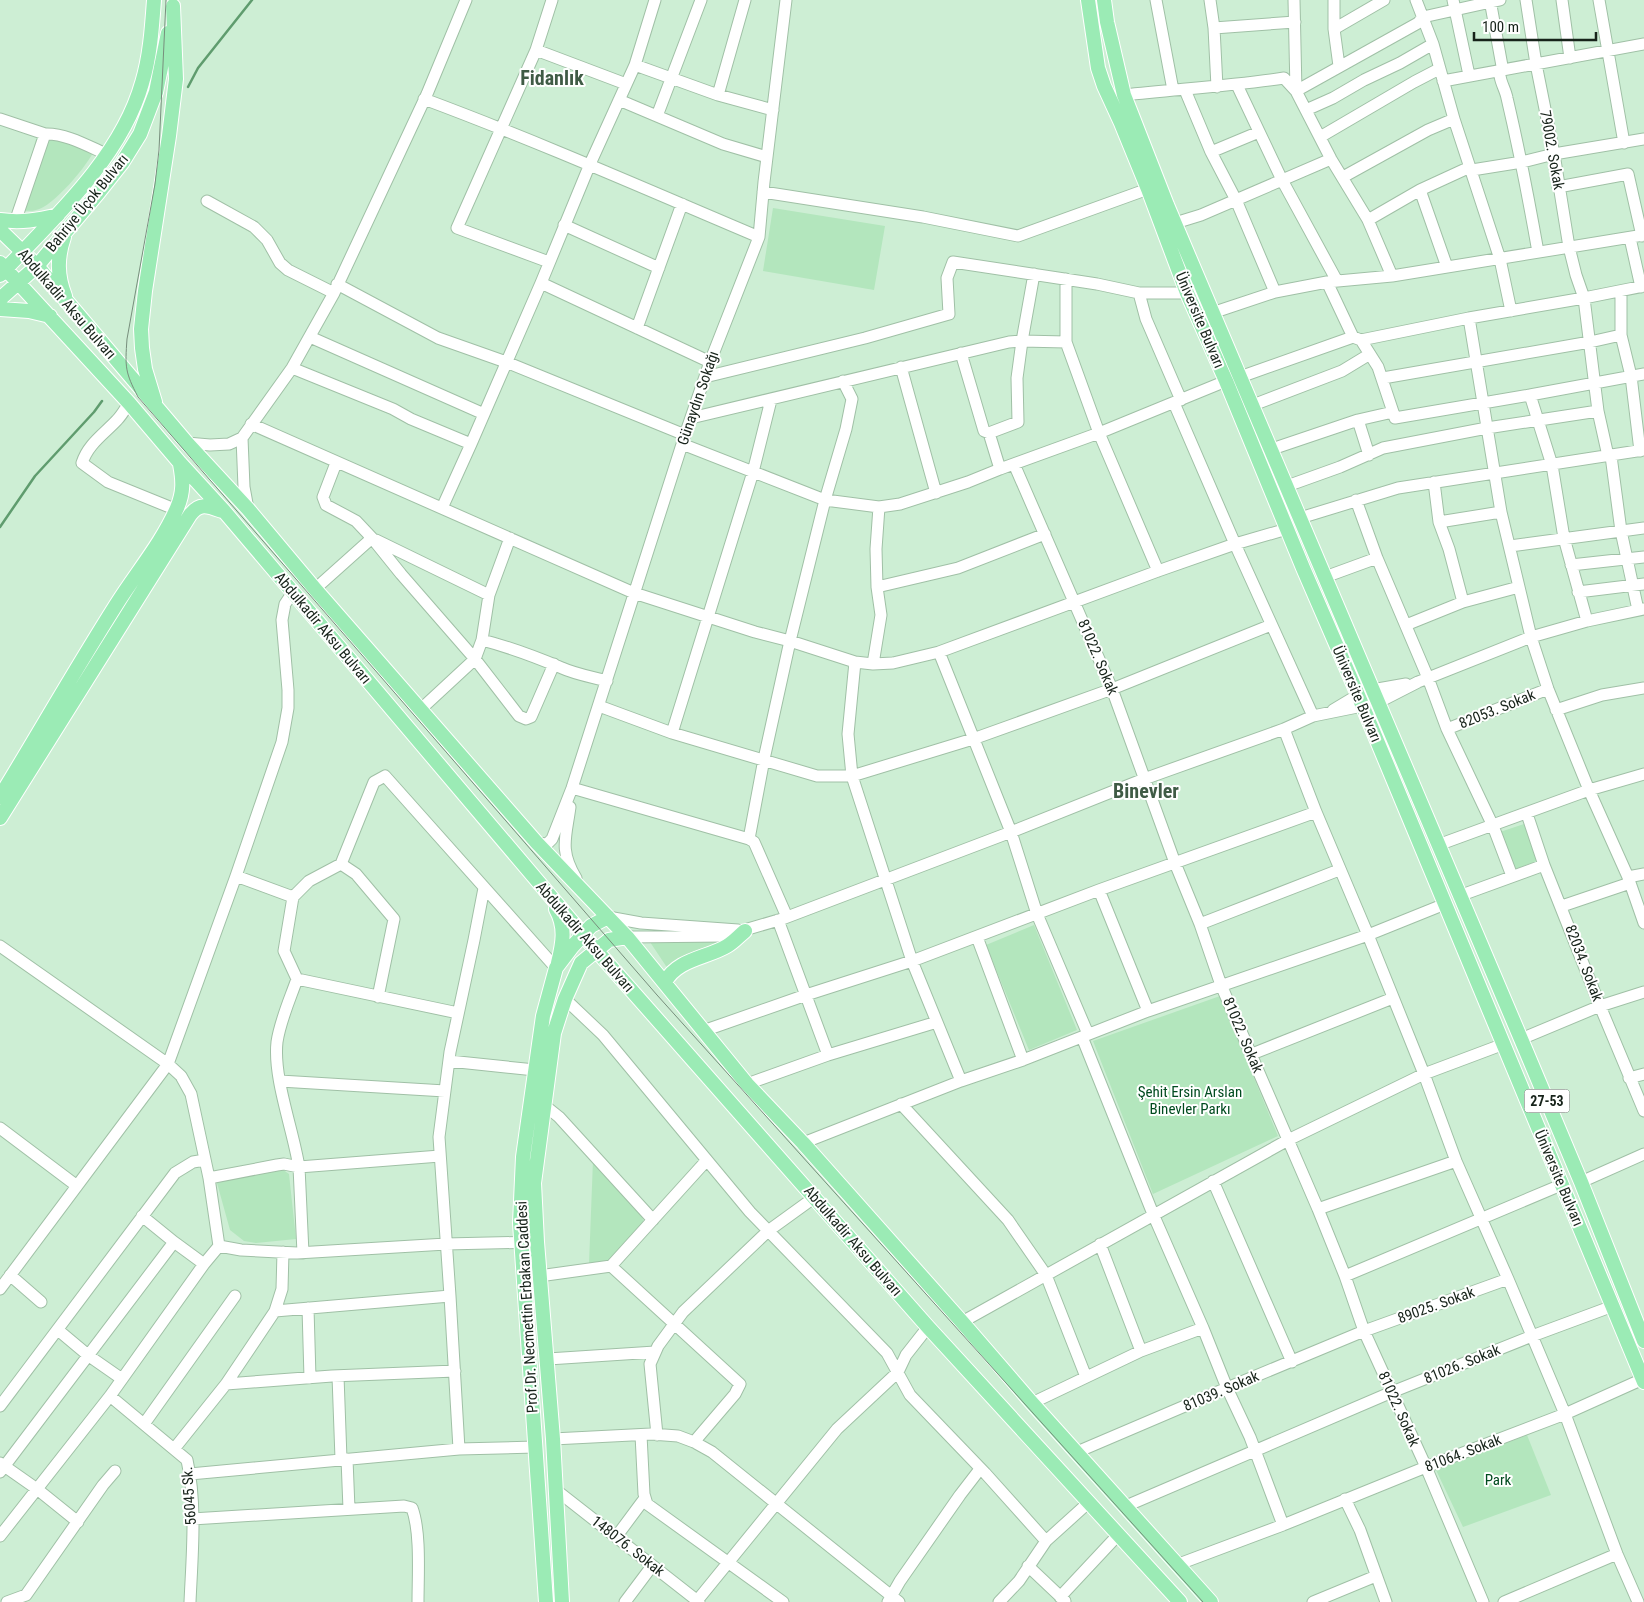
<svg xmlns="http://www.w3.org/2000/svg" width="1644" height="1602" viewBox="0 0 1644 1602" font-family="'Roboto Condensed',sans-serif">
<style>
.green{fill:#b3e6bd}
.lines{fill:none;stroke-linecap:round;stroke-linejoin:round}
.stream{stroke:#5f9c6e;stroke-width:2.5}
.minor-casing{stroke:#a0c0a6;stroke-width:13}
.major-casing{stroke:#fff;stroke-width:16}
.minor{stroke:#fff;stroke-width:11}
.major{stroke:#9bebb5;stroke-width:14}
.tram{stroke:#778e7c;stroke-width:1}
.labels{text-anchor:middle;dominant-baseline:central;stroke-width:4;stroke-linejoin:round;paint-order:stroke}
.shield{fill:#fff;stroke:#5d655f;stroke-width:1}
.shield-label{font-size:14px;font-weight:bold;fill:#17231a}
.street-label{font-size:15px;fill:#17231a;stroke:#fff}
.park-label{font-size:15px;fill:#004b1f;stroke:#fff}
.district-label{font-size:20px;font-weight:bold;fill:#3f5b45;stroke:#fff}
</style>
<rect width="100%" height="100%" fill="#cdeed4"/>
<path class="green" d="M38,132L95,149C88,165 53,207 36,210C29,212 20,210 13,209L18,206Z
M773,208L885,226L874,290L763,271Z
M1524,824L1537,861L1510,871L1497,833Z
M1034,925L1077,1030L1029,1050L986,945Z
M728,941L668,969L650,942Z
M1220,996L1278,1136L1153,1194L1093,1041Z
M593,1160L642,1216L644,1224L615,1256L607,1262L589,1264Z
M279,1167L289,1174L296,1239L256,1243L244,1241L230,1230L217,1183Z
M1527,1435L1551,1495L1463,1527L1436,1470Z"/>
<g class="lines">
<path class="stream" d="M188,87L198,68L252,0
M0,527L35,476L94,412L102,401"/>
<defs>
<path id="minor" d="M1156,0L1173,90
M1210,0L1214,28L1217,87
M1294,0L1296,91L1418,23L1423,17L1500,0
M1334,0V29L1339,66
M1416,0L1433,44L1454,119L1500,259L1511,311
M1453,0L1469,75
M1490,0L1502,66C1496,77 1505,87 1507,98C1519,149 1529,201 1538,252
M1526,0L1536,64L1554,154L1569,247L1576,275L1584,298L1598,411L1608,456
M1562,0L1570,58
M1599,0L1624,143
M1214,28L1295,22
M1334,29L1384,0
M536,50L626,84
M635,65L718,95L773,110
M1443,81L1644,44
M1237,85L1282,180L1337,281
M1185,90L1211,152L1236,200L1275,292
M718,95L745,0
M1124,95C1178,89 1231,86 1284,78L1296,91L1331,159L1368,220L1392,276
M424,99C537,141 648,190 759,237
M619,100L723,144L767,157
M1306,110L1333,98L1364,80L1400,63L1433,44
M657,116L701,0
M0,119L45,134C65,133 88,146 106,154
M1320,137L1414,82L1439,69
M1211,152L1259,132
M1472,170L1522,162L1554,154L1644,139
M1343,177L1428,130L1454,119
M1558,187L1628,174L1642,236
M1420,190L1447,267
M763,192L923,217L1018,236L1148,189
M207,201L254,227L267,240L280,263L288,270L334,293
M1368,220L1420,190L1470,167
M15,222L45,134
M1175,223L1201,215L1331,159
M564,225L659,268
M1630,238L1641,287
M549,262L457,228L536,50L552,0
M1066,279V342L1099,433L1158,571
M1327,282L1392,276L1644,235
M541,283L710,362
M337,284L438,338L506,362L685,435
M1621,291V335L1631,376L1640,451
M1139,293L1146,319L1181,400
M1206,315L1275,292L1327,282L1353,337L1361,340L1378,367L1395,418L1530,395
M1469,318L1501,512L1531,637L1548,689L1589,790L1628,877L1644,923
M637,328L682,204
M310,337L484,414
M1361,340L1469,318L1584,298L1644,286
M961,353L984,431L989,433L1000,469
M901,367L936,493
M292,368L393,409L411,419L471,444
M705,377L865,338L949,314L947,278L953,262L1097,284L1139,293H1187
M1240,377L1353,337
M1383,378L1590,342L1621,335
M129,403C125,409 122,415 117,420C104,434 88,444 82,463L108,482L177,510
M1174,403L1235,544L1313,716
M1253,405L1342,371L1370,354
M691,418L1009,342L1022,341L1066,342
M1358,420L1369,455
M251,424L634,593L755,632L790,641L855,662L873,664L893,663L939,652L1158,571L1235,544L1287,529
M989,433L1018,422L1017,378L1022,341L1034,274
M242,438L244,487L248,509
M187,443L210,445L229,444L242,438L292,368L334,293L427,94L466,0
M682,444L825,500L879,507L900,504L968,482L1000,469L1099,433L1226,381
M1272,449L1358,420L1393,412
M1611,456L1621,531L1638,610
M1014,464L1112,689L1175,863L1200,924L1221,985L1318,1209L1345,1276L1364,1331L1426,1467L1483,1602
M1434,482L1439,522L1449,549L1463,602
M1287,486L1340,467L1383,448L1487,428L1598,411
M1356,500L1377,558
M442,508L471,444L541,283L590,164L635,65L655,0
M1300,518L1398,488L1644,450
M1439,522L1501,512
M372,538L401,574L475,659L519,716L526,719L531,717L554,664
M376,540L489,595
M1510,546L1644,528
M1571,565L1644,557
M1325,577L1377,558L1428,678L1447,729L1493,826L1512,876
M877,587L958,568L1045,534
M315,589L372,538L356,521L326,505L323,497L336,463
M293,592L285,604L282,620L288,690V708L282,742L236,876L168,1064L181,1076L191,1094L209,1178L219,1246L241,1250L297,1253L446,1244L537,1242
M1578,592L1644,584
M1587,621L1564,538L1552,465L1530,395L1644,374
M1406,625L1463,602L1519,587
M482,640L489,595L510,538
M939,652L1011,832L1037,914L1088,1034
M855,662L848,734L852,776L912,961L961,1081
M873,664L881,615L877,587L876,549L879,507
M599,706L672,733L817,776H852L973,739L1112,689L1271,625
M421,709L475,659L482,640C509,647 536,657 562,668C575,674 592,677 607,681
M1333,710L1358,695L1372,690L1406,684
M1556,710L1602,695L1644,688
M1284,729L1316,812L1368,935L1424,1074L1456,1161L1508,1279L1565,1414L1617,1554L1638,1602
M1447,729L1548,689
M672,733L753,472L771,400
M572,788L749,839L764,759L790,641L825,500L846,429L852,399L843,381
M570,807C566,837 559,850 576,878
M1527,814L1544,865L1600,1006L1644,1111
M749,839L754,842L787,917
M537,843L547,844L552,839L572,788L685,435L710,362L759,237L764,182L786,0
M1438,845L1589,790L1644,774
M341,864L356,874L394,919L378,997
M236,876L293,897
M1628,877L1644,874
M1099,890L1148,1011
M1459,896L1544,865
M1562,906L1630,883
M608,917L641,923L738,930
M778,920L828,1055
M1200,924L1339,870
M627,937L724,936L782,919L1011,832L1144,779L1284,729L1313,716L1377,703L1418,682L1531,637L1587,621L1644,609
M977,937L1023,1060
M0,946L168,1064L0,1289
M297,979L458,1013
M565,999L603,1035L750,1212L887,1353L910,1395L985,1473L1046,1541
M703,1031L806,995L912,961L1099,890L1316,812
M1082,1037L1153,1214L1203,1328L1227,1388L1250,1437L1283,1525
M1521,1039L1600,1006L1644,992
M1252,1054L1393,998
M449,1061L535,1070
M1629,1078L1644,1074
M280,1081L445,1091
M747,1084L828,1055L937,1022
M901,1104L1008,1220L1046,1275L1086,1377
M544,1105L559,1117L653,1220
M0,1128L77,1186
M803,1143L961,1081L1023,1060L1148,1011L1368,935L1445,904
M440,1156L299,1167C293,1129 273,1078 277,1042C280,1021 290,999 297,979L284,951L293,897L309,881L341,864L374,782L385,776L556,968
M209,1178L277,1165L284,1164L299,1167L303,1253
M1213,1181L1292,1362
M1581,1182L1644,1154
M1318,1209L1456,1161
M142,1216L174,1242L204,1264
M1100,1244L1141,1351
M611,1266L740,1384L735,1394L694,1442
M10,1275L41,1302
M539,1276L611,1266L707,1160
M1345,1276L1561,1185
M308,1308L310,1378
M275,1311L450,1296
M962,1322L1288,1140L1424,1074L1504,1044
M58,1330L89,1356L122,1379
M548,1359L655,1352
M338,1376L341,1459
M226,1384L332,1376L455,1371
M110,1396L187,1460C197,1505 192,1556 190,1602
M1032,1403L1141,1351L1203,1328
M0,1406L175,1173L193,1162L205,1160
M144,1424L235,1296
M641,1435L644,1494L647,1504L783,1602
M657,1435L650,1364L658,1346L683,1312L768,1231L815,1197
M553,1439L651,1434L678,1436L694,1442L712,1452L899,1602
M174,1449L226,1384L275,1311L282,1289L283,1252
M459,1449L450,1296L439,1137L450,1052L474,940L484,888
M1077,1452L1227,1388L1364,1331L1508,1279
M347,1459L349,1509
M0,1463L37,1489L78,1522
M0,1472L174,1242
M190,1474L459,1449L535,1447
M556,1490L699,1602
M1345,1499L1360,1530L1386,1602
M1126,1506L1392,1392L1532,1336L1613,1306
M192,1519L404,1506L412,1508C421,1532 418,1576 418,1602
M0,1536L110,1396L204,1264L219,1246
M616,1537L645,1498
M1179,1564L1283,1525L1426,1467L1565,1414L1643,1379
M1028,1566L1065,1601
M1060,1597L1118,1535
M7,1602L26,1595L103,1485L115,1471
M625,1602L652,1566
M696,1602L837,1429L898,1372L906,1355L928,1327
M888,1602L900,1581L960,1495L980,1469
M999,1602L1019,1581L1046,1541L1088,1503
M1313,1602L1376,1576
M1504,1602L1617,1554"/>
<path id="major" d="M1088,0L1098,68L1104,86L1121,123L1148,189L1187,293L1226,381L1303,568L1358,695L1644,1382
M1104,0L1107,22L1124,95L1167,205L1521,1039L1581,1182L1644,1341
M0,220C21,223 38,220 58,215
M0,230L37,266L187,443L248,509L315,589L537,843L627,937L747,1084L803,1143L962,1322L1032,1403L1211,1602
M64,237C57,258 57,275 65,296
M0,263L129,403L180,463L224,511L596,950L928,1327L1180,1602
M0,275C52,220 121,158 142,83C150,57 152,28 154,0
M0,299L37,266L99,192L122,163L140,134L156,92L168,33
M0,309L29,311L50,316
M155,402L145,369L142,348L141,329L145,291L169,136L176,79L173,6
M0,797C39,733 76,668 116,605C136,573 162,543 177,508C184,492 183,480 180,464
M0,818L190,515C200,502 208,506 222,511
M556,909C566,927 563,943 558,963
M665,982C677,959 707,958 727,946C734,942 739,936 745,931
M546,1602L520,1223L523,1157L543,1016L556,968L572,947L591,926L608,917
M562,1602L553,1439L537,1242L534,1183L554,1033L565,999L581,963L609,940L627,937"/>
</defs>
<use href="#minor" class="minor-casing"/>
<use href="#major" class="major-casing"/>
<use href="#minor" class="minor"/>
<use href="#major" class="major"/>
<path class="tram" d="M166,0L159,150L155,184L127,339C125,367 125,372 138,397L657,995L1203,1602"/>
</g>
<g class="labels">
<rect class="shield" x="1524.5" y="1089.5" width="45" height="23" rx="4"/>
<g class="shield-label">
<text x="1547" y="1101">27-53</text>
</g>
<g class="street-label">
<text transform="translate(1552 150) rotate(80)">79002. Sokak</text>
<text transform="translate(87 203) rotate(-51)">Bahriye Üçok Bulvarı</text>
<text transform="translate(67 304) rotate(49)">Abdulkadir Aksu Bulvarı</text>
<text transform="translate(1200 320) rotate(67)">Üniversite Bulvarı</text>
<text transform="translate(698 398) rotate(-71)">Günaydın Sokağı</text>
<text transform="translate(323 628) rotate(50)">Abdulkadir Aksu Bulvarı</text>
<text transform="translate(1098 657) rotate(67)">81022. Sokak</text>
<text transform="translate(1357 694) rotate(67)">Üniversite Bulvarı</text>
<text transform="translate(1497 709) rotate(-22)">82053. Sokak</text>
<text transform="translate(585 937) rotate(49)">Abdulkadir Aksu Bulvarı</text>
<text transform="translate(1584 963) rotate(69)">82034. Sokak</text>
<text transform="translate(1243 1035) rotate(67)">81022. Sokak</text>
<text transform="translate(1559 1178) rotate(67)">Üniversite Bulvarı</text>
<text transform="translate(853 1241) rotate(49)">Abdulkadir Aksu Bulvarı</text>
<text transform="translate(1436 1305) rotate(-20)">89025. Sokak</text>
<text transform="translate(527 1307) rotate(-93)">Prof.Dr. Necmettin Erbakan Caddesi</text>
<text transform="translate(1462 1364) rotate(-22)">81026. Sokak</text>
<text transform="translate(1221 1391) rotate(-23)">81039. Sokak</text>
<text transform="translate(1399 1409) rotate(66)">81022. Sokak</text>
<text transform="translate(1463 1453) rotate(-21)">81064. Sokak</text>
<text transform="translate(189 1496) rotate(-94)">56045 Sk.</text>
<text transform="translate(628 1546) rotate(38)">148076. Sokak</text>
</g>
<g class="park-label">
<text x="1190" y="1092">Şehit Ersin Arslan<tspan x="1190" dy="17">Binevler Parkı</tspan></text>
<text x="1498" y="1480">Park</text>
</g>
<g class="district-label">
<text x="552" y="78">Fidanlık</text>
<text x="1146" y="791">Binevler</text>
</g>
</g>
<path d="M1474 32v8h122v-8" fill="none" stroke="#17231a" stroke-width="2.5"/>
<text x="1482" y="32" font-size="15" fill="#17231a" stroke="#ffffff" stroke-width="4" paint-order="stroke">100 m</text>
</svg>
